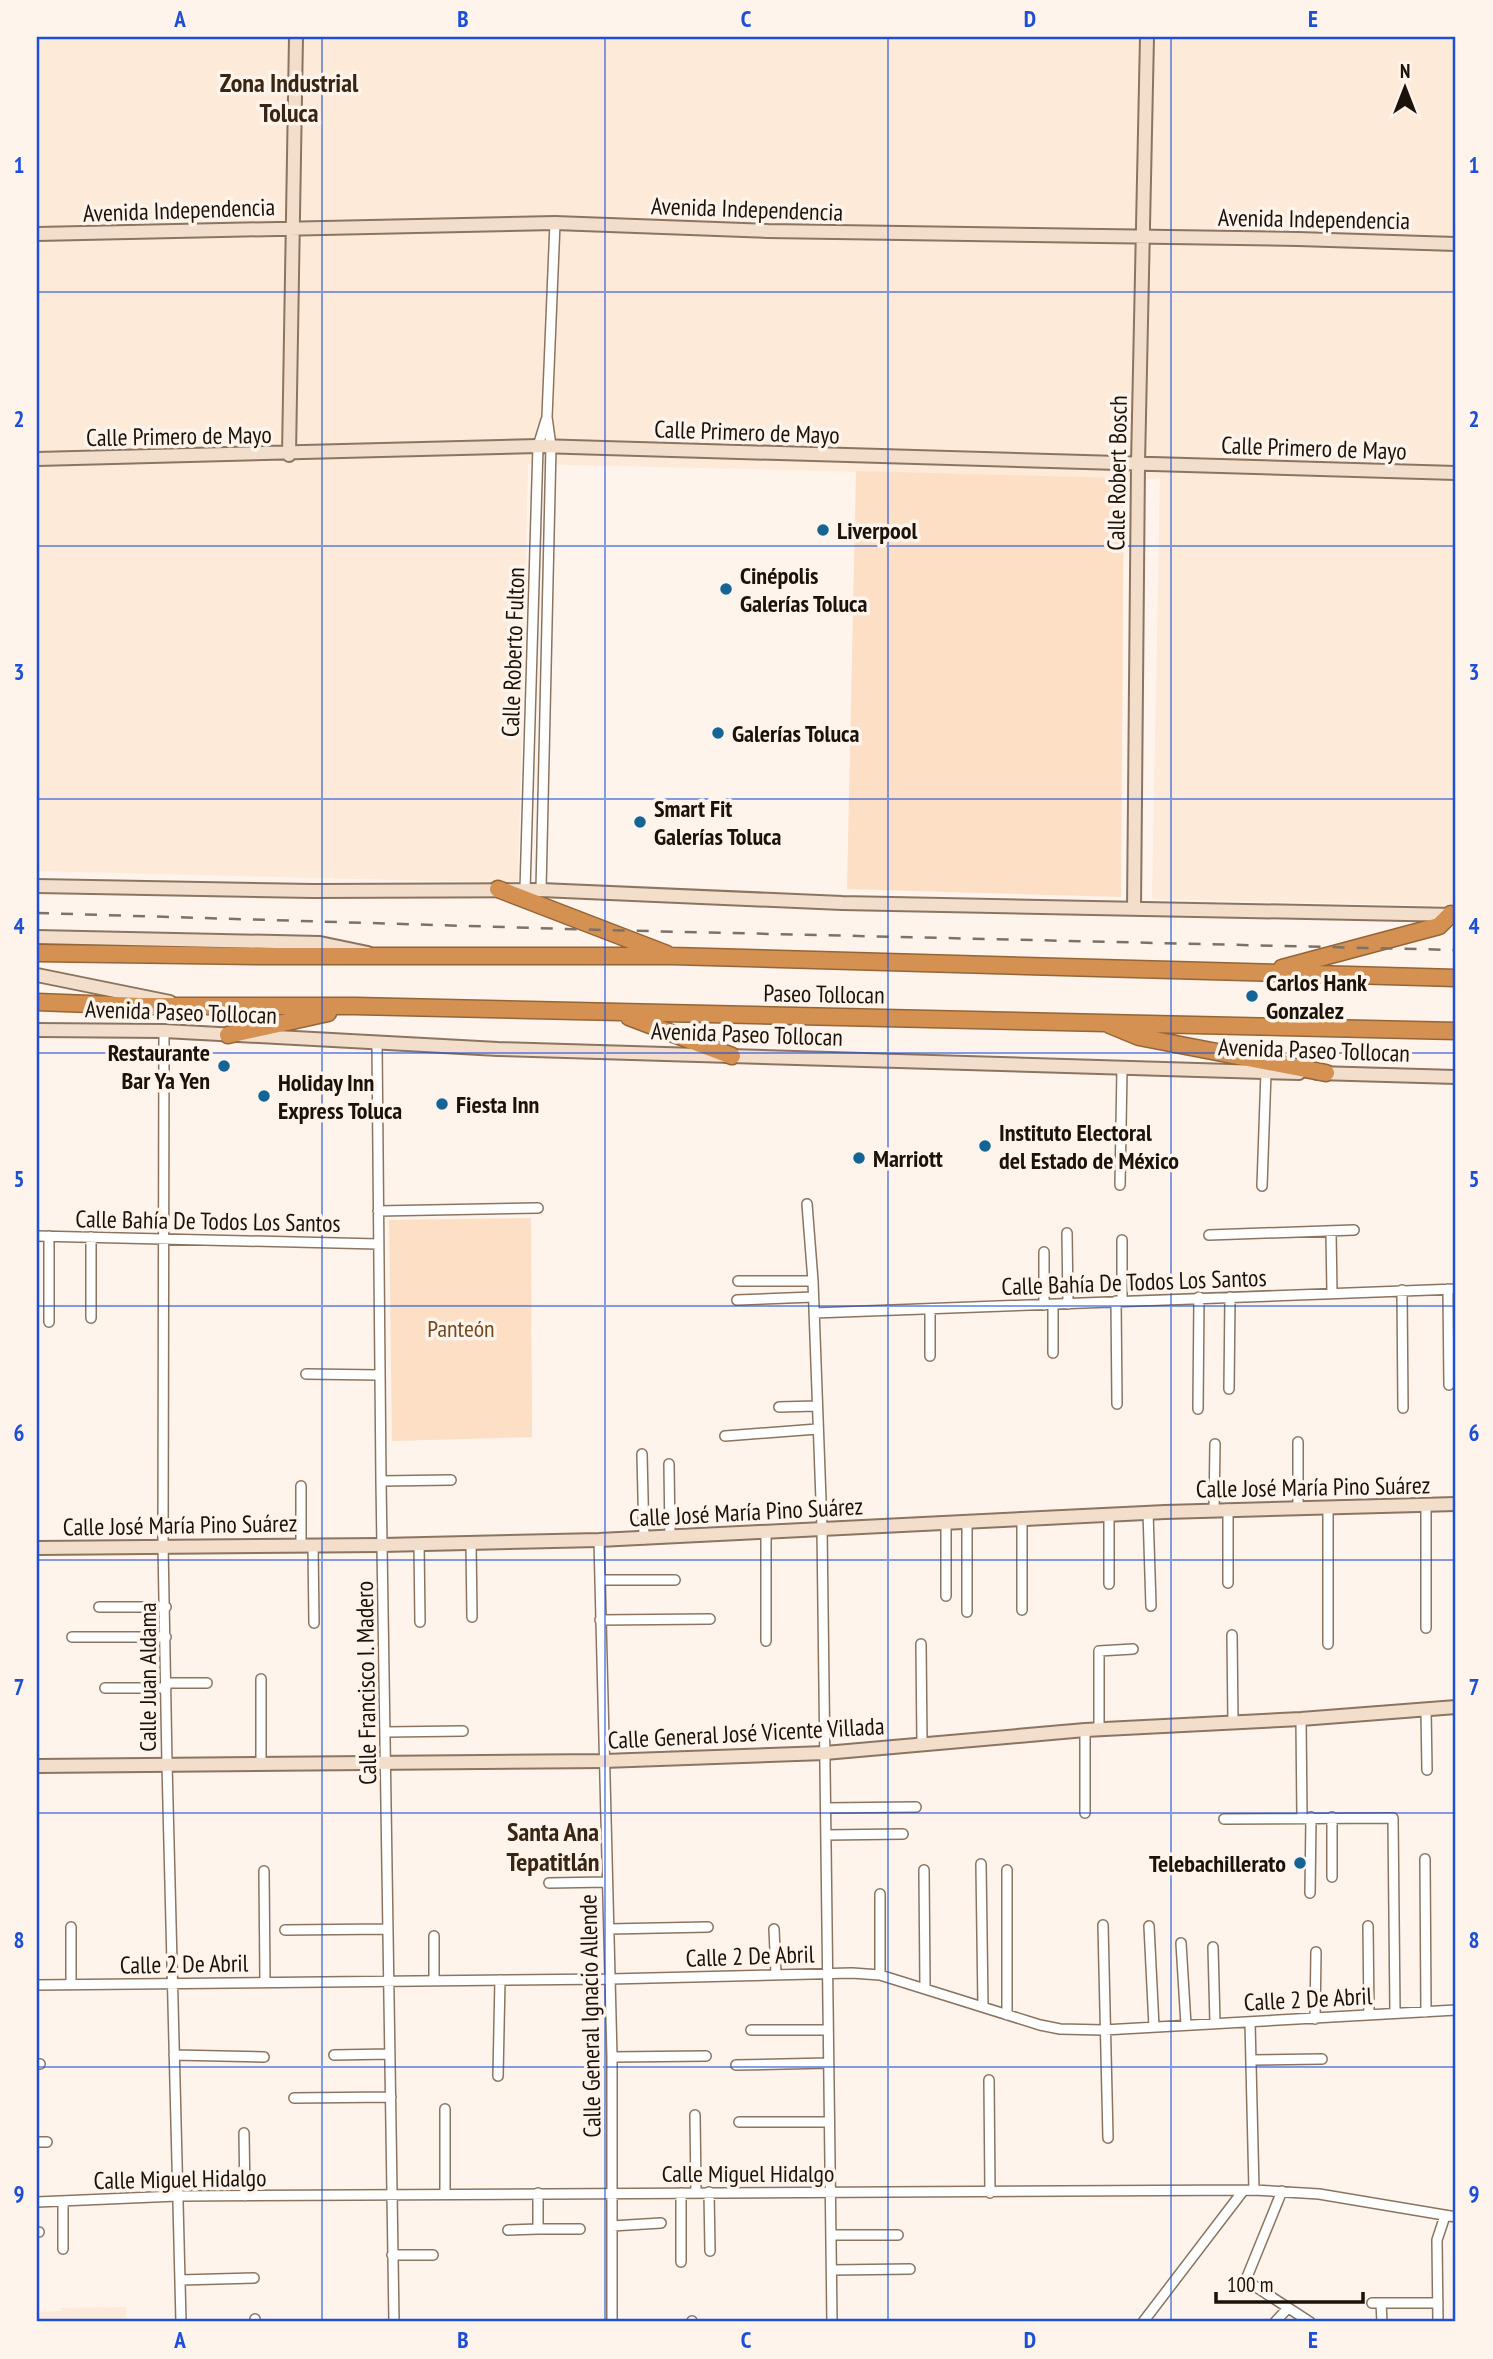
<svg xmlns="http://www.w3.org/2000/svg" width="1493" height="2359" viewBox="0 0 1493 2359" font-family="'PT Sans Narrow',sans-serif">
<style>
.built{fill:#fdead9}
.green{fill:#fddfc5}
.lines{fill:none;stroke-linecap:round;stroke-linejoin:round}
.street-casing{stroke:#8b7561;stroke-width:12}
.secondary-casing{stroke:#8b7561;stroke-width:16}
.highway-casing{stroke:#946538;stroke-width:19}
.street{stroke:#fff;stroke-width:9}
.secondary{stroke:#f2decb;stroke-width:12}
.highway{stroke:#d59151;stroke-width:16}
.rail{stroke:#7b736a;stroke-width:2.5;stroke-dasharray:12 12;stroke-linecap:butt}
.grid{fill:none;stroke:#1d4ed8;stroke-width:2;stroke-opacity:0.55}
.poi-dot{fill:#146496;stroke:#fef4eb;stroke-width:2.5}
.labels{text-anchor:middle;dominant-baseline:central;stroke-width:7;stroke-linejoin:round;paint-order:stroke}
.street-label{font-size:24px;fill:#1b130b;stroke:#fef4eb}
.poi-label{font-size:24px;font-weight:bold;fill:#1b130b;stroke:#fef4eb;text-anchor:start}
.park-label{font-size:24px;fill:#73481c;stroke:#fef4eb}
.neighbourhood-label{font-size:26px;font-weight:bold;fill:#382514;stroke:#fef4eb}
.neatline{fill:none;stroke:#1d4ed8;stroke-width:2.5}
.grid-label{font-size:23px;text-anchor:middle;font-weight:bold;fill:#1d4ed8}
</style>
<rect width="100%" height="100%" fill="#fef4eb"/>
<path class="built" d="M37,37H1456V906L1152,899L1160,479L528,464L518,883L37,871Z
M126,2307V2322H37V2312L61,2311V2308Z"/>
<path class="green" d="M856,471L1124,478L1121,897L847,889Z
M531,1218L532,1437L392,1441L389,1220Z"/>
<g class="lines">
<defs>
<path id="street" d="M525,890L538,446L546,420
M541,890L551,446L547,417L555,223
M164,1031L163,1545L167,1764L181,2322
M377,1044L381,1481L394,2322
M1120,1185L1122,1069
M1262,1186L1266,1072
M807,1204L813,1281L822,1528L832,2322
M378,1211L538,1208
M1331,1232L1332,1293
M1067,1233L1068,1304
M1209,1235L1354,1230
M37,1236L378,1244
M91,1237V1318
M1122,1240V1301
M1044,1252V1305
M738,1281H813
M1448,1289L1449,1385
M1402,1290L1403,1408
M737,1300L813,1297
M1116,1301L1117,1404
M1053,1305V1353
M814,1313L1456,1289
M49,1322V1236
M930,1356V1309
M306,1374L379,1375
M1229,1389L1230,1297
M779,1407L816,1406
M1198,1409L1199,1297
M725,1436L817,1429
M1298,1442V1508
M642,1454L644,1539
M669,1464L670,1537
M381,1481L451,1480
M301,1486V1545
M1328,1507V1644
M1228,1509V1583
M1214,1510L1215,1444
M1148,1512L1151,1606
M1109,1514V1584
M1022,1519V1610
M946,1523V1596
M766,1531V1641
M599,1540L612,2057V2322
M471,1543L472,1617
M419,1544L420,1622
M313,1545L314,1623
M600,1580H675
M99,1607H166
M967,1612V1522
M600,1620L710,1619
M1426,1628V1505
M1232,1635L1233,1722
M72,1637H166
M921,1644L922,1744
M261,1679V1764
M166,1683H207
M105,1688H166
M1426,1710L1427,1770
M1301,1719L1302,1818
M1099,1729V1651L1133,1649
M1085,1730V1813
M386,1732L463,1731
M826,1808L916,1807
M1332,1817V1877
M1224,1819L1393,1818L1395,2013
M826,1835L903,1834
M1425,1859L1426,2012
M981,1864L983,2007
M924,1870L925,1987
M1007,1870V2015
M264,1871L265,1982
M549,1883L607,1882
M1310,1893L1311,1817
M880,1894V1975
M1103,1925L1108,2138
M1149,1926L1154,2027
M1368,1926L1369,2015
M71,1927V1984
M609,1929L708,1927
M774,1929L776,1974
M285,1930L388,1929
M434,1936V1980
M1181,1943L1186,2025
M1213,1947L1215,2023
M37,1985L610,1979L852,1973L880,1975L1040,2025L1060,2029L1104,2030L1456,2010
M1315,2019L1316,1952
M1250,2022L1254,2190
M751,2030H827
M174,2055L264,2057
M334,2055L390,2054
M612,2057L706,2056
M1251,2060L1322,2059
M37,2064H40
M736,2065L828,2063
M498,2076L500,1980
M989,2080L990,2193
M294,2098L391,2097
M445,2109V2194
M695,2115L696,2193
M739,2122H829
M244,2133L245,2196
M37,2142H47
M1282,2191L1247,2277L1250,2283L1310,2322
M709,2192L710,2251
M538,2193V2229H580
M681,2193V2262
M63,2201V2249
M37,2202L177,2196L1254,2190L1319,2194L1456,2217
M612,2226L661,2223
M508,2230L538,2229
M37,2232H39
M831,2235H898
M392,2255H433
M832,2270L910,2269
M180,2280L254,2278
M1372,2303H1438
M1381,2303L1382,2322
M255,2319V2322
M692,2321V2322
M1143,2322L1243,2191
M1275,2322L1288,2308
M1438,2322L1437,2240L1445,2216"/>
<path id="secondary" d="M37,234L555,223L768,231L1298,239L1456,244
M289,455L296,37
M37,459L538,446L1456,473
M37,886L313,891L541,890L842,903L1456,915
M1134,909L1138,464L1147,37
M37,937L320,943L368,953
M37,975L170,1002
M37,1030L164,1031L498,1049L1299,1073
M1317,1073L1456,1077
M37,1548L382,1545L599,1540L1165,1512L1456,1504
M37,1766L604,1761L825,1753L1085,1730L1301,1719L1456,1707"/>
<path id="highway" d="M498,889L667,954
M37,953L262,956H672L1456,978
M1282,968L1439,926L1451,914
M37,1002L142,1006H355L1456,1031
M629,1017L732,1056
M1110,1025L1139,1037L1326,1073
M228,1035L328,1013"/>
</defs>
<use href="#street" class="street-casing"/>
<use href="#secondary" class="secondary-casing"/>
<use href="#highway" class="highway-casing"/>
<use href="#street" class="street"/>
<use href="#secondary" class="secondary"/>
<use href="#highway" class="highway"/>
<path class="rail" d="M37,913L602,930L1456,950"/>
</g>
<path class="grid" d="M322,37V2322M605,37V2322M888,37V2322M1171,37V2322M37,292H1456M37,546H1456M37,799H1456M37,1053H1456M37,1306H1456M37,1560H1456M37,1813H1456M37,2067H1456"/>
<g class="poi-dot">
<circle cx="823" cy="530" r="7"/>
<circle cx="726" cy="589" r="7"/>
<circle cx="718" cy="733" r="7"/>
<circle cx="640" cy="822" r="7"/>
<circle cx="1252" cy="996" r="7"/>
<circle cx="224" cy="1066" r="7"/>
<circle cx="264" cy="1096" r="7"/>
<circle cx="442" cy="1104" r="7"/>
<circle cx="985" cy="1146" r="7"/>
<circle cx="859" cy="1158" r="7"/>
<circle cx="1300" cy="1863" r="7"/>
</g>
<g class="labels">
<g class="street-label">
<text transform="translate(747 209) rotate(2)">Avenida Independencia</text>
<text transform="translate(179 210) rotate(-2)">Avenida Independencia</text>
<text transform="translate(1314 219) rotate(1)">Avenida Independencia</text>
<text transform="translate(747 432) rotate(2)">Calle Primero de Mayo</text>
<text transform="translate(179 436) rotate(-1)">Calle Primero de Mayo</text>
<text transform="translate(1314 448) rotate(2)">Calle Primero de Mayo</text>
<text transform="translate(1117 473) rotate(-89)">Calle Robert Bosch</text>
<text transform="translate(513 652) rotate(-88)">Calle Roberto Fulton</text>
<text transform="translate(824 994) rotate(1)">Paseo Tollocan</text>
<text transform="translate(181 1012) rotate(2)">Avenida Paseo Tollocan</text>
<text transform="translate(747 1034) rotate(2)">Avenida Paseo Tollocan</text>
<text transform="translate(1314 1050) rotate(2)">Avenida Paseo Tollocan</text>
<text transform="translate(208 1221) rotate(1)">Calle Bahía De Todos Los Santos</text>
<text transform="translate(1134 1282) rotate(-2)">Calle Bahía De Todos Los Santos</text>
<text transform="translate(1313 1487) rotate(-1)">Calle José María Pino Suárez</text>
<text transform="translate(746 1512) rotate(-3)">Calle José María Pino Suárez</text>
<text transform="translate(180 1525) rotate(-1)">Calle José María Pino Suárez</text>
<text transform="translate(147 1677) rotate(-90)">Calle Juan Aldama</text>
<text transform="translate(366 1683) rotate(-91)">Calle Francisco I. Madero</text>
<text transform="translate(746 1733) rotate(-3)">Calle General José Vicente Villada</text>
<text transform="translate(750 1956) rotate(-2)">Calle 2 De Abril</text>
<text transform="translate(184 1964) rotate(-1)">Calle 2 De Abril</text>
<text transform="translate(1308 1999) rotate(-3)">Calle 2 De Abril</text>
<text transform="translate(590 2016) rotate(-91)">Calle General Ignacio Allende</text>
<text x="748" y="2173">Calle Miguel Hidalgo</text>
<text transform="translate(180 2179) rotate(-1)">Calle Miguel Hidalgo</text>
</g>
<g class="poi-label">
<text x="837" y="530">Liverpool</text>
<text x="740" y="575">Cinépolis<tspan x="740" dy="28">Galerías Toluca</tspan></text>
<text x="732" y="733">Galerías Toluca</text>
<text x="654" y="808">Smart Fit<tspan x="654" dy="28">Galerías Toluca</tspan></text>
<text x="1266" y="982">Carlos Hank<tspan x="1266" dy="28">Gonzalez</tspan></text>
<text x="210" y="1052" text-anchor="end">Restaurante<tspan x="210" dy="28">Bar Ya Yen</tspan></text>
<text x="278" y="1082">Holiday Inn<tspan x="278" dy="28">Express Toluca</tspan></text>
<text x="456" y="1104">Fiesta Inn</text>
<text x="999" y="1132">Instituto Electoral<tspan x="999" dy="28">del Estado de México</tspan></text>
<text x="873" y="1158">Marriott</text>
<text x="1286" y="1863" text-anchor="end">Telebachillerato</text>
</g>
<g class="park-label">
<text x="461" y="1328">Panteón</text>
</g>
<g class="neighbourhood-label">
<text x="289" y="82">Zona Industrial<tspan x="289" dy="30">Toluca</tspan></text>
<text x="553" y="1831">Santa Ana<tspan x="553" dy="30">Tepatitlán</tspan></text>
</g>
</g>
<rect width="1493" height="2359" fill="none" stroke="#fef4eb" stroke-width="77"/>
<g transform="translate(1405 88)" stroke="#fef4eb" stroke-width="5" paint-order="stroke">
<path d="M0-5L12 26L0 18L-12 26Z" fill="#1b130b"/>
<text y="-10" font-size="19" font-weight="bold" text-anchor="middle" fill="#1b130b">N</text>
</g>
<path d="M1216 2292v10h147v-10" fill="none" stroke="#1b130b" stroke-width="3.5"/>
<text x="1227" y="2292" font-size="21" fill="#1b130b" stroke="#fef4eb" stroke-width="5" paint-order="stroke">100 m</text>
<rect x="38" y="38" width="1416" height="2282" class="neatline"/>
<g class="grid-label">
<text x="180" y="27">A</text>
<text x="463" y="27">B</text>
<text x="746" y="27">C</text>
<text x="1030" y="27">D</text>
<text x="1313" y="27">E</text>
<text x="19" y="173">1</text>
<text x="1474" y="173">1</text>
<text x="19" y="427">2</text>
<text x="1474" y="427">2</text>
<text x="19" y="680">3</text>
<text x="1474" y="680">3</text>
<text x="19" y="934">4</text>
<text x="1474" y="934">4</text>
<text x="19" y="1187">5</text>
<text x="1474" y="1187">5</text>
<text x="19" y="1441">6</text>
<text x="1474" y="1441">6</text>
<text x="19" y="1695">7</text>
<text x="1474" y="1695">7</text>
<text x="19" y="1948">8</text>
<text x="1474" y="1948">8</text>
<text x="19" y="2202">9</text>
<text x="1474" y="2202">9</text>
<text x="180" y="2348">A</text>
<text x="463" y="2348">B</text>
<text x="746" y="2348">C</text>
<text x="1030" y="2348">D</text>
<text x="1313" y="2348">E</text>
</g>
</svg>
